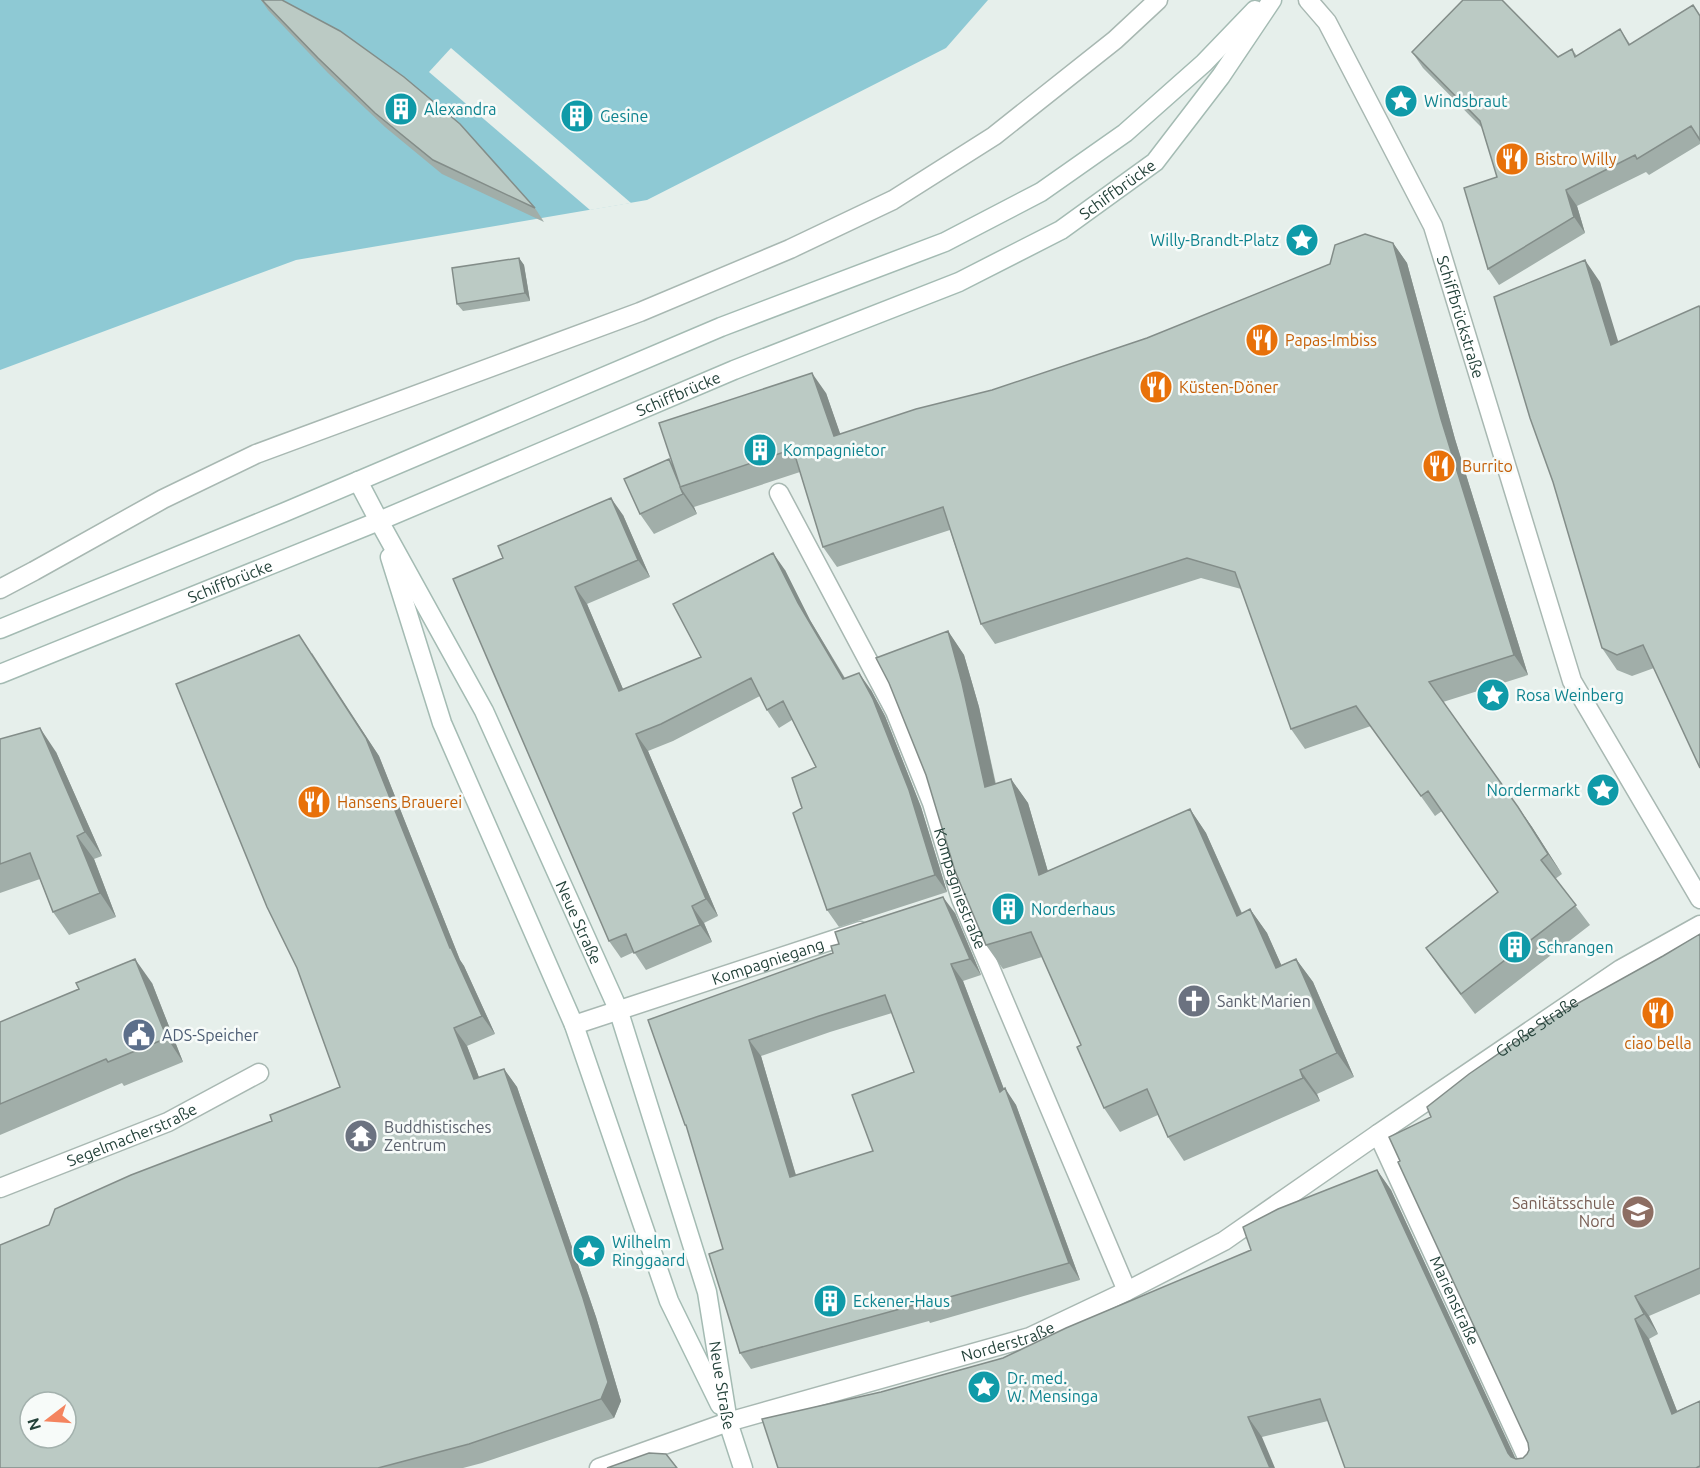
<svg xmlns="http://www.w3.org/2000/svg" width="1700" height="1468" viewBox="0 0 1700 1468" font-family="Ubuntu,sans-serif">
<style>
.water{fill:#8ec9d4}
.pier{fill:#e6efeb}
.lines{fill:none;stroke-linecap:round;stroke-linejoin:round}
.service-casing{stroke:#a8b8b2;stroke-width:21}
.pedestrian-casing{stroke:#a8b8b2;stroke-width:21}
.minor-casing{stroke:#a8b8b2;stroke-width:21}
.secondary-casing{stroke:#a4bbb3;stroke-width:21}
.service{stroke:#fff;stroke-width:18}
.pedestrian{stroke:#fff;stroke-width:18}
.minor{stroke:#fff;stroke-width:18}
.secondary{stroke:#fff;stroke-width:18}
.wall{fill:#a1aea9;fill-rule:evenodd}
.shaded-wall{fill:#838d89}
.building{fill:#bbcac4;stroke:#838d89;stroke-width:1.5;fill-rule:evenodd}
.labels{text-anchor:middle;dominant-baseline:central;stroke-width:5;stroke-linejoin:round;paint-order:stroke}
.culture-label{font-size:16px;fill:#0d838f;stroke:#f7fbf9;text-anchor:start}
.food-label{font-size:16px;fill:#c56008;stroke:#f7fbf9;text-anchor:start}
.street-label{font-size:16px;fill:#24423a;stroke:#f7fbf9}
.worship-label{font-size:16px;fill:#5b616d;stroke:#f7fbf9;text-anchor:start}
.service-label{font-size:16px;fill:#4e5e75;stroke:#f7fbf9;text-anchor:start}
.education-label{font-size:16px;fill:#785e54;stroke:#f7fbf9;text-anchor:end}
</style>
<rect width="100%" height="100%" fill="#e6efeb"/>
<path class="water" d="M0,0H988L946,48L647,200L296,260L0,370Z"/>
<path class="pier" d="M451,48L631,203L590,210L429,72Z"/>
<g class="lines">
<defs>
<path id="service" d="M0,589L34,571L163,499L256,454L640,312L790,249L893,200L994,136L1115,40L1158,0"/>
<g id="pedestrian">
<path id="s1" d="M1308,0L1327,22L1433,226L1572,681L1700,899"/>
<path id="s2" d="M1378,1134L1621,969L1700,925"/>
</g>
<g id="minor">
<path id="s3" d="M779,493L895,711L932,803L961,899L1127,1291"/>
<path id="s4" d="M574,1025L860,931"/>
<path id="s5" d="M0,1188L168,1122L259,1073"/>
<path id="s6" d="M599,1468L728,1422L1030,1337L1127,1291L1224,1241L1378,1134L1532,1468"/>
</g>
<g id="secondary">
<path id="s7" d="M358,481L379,521L484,711L618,1009L707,1292L728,1422L743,1468"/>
<path d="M390,557L442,723L574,1025L669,1301L720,1405"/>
<path d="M0,629L285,512L721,327L945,242L1041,192L1125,133L1204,63L1255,10"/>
<path id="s8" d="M0,674L379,521L734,370L959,282L1061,230L1155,162L1221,76L1272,0"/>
</g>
</defs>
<use href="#service" class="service-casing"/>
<use href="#pedestrian" class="pedestrian-casing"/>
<use href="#minor" class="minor-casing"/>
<use href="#secondary" class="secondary-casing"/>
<use href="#service" class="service"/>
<use href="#pedestrian" class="pedestrian"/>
<use href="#minor" class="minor"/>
<use href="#secondary" class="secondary"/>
</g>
<path class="wall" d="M261,0H282L535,208L544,222L442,174L385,127L328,73L268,10Z
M1700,15V144L1649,175L1646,172L1577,206L1585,233L1499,285L1488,269L1497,177L1482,128L1423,68L1412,52L1558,57L1572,49L1577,56L1620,29L1630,44Z
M1393,243L1407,263L1455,439L1528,675L1443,702L1532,827L1562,874L1555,879L1590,925L1475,1014L1440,968L1426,948L1498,892L1442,811L1435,816L1371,726L1305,749L1291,729L1241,589L1201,578L995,644L981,624L950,530L837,567L823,547L800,472L694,507L697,514L654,534L640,514L673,466L826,393L840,434L992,390L1147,338Z
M519,258L524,265L530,301L463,311L457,304Z
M1600,282L1654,668L1632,676L1617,670L1602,648Z
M623,515L650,577L587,604L623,689L701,657L785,570L810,620L845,678L871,690L885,716L921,807L947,892L839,927L827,910L802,808L816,767L792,720L779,728L767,710L760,696L673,741L648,751L718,916L704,923L712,942L646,970L634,952L621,958L609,941L503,558Z
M948,631L964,655L979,707L996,784L1011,779L1028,803L1048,872L1190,809L1206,833L1242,913L1250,909L1267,933L1281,965L1296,959L1313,982L1354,1077L1317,1094L1320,1101L1184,1161L1168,1137L1158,1115L1120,1132L1104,1108L1081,1045L1042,957L1003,969L986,945Z
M312,653L379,756L460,960L464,966L495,1034L467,1046L479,1078L504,1069L517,1087L596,1317L621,1401L614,1418L482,1463L463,1468H0L49,1225L272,1121L340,1087L297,968Z
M0,739L56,752L102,856L94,859L116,917L69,935L53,912L40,879L0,893Z
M955,913L981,975L963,981L1004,1089L1016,1105L1080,1280L930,1323L929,1321L751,1369L740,1353L723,1249L688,1130L685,1125L648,1020ZM892,1013L914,1072L873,1151L796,1175L761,1056L830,1032Z
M1700,934V1294L1649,1316L1658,1334L1649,1339L1677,1411L1700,1401V1468H1345L1328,1421L1262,1437L881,1392L1003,1358L1251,1250L1377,1170L1391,1190L1515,1459L1523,1458L1527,1454L1529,1450L1528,1443L1400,1161L1431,1117L1663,956Z
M152,983L183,1062L124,1086L122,1083L0,1135V1022Z"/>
<path class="shaded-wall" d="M1566,190L1577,206L1585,233L1574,217Z
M1393,243L1407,263L1455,439L1528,675L1514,655L1441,419Z
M519,258L524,265L530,301L525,293Z
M1585,260L1600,282L1626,367L1611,345Z
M812,373L826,393L848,456L834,436Z
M680,487L694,507L697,514L683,494Z
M611,498L623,515L650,577L638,560Z
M773,553L785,570L810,620L855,696L843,679L798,603Z
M575,587L587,604L631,708L619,691Z
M948,631L964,655L979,707L1001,811L985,787Z
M299,635L379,756L460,960L464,966L495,1034L482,1016Z
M859,673L871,690L885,716L921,807L947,892L935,875Z
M40,728L56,752L102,856L85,832Z
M636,734L648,751L718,916L706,899Z
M1011,779L1028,803L1056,899L1039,875Z
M1518,807L1532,827L1562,874L1548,854Z
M1190,809L1206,833L1253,939L1237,916Z
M77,836L94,859L116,917L100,893Z
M943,897L955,913L981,975L970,959Z
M692,906L704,923L712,942L700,925Z
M1250,909L1267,933L1293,991L1276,968Z
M135,959L152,983L183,1062L167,1038Z
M1296,959L1313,982L1354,1077L1337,1053Z
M951,964L963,981L1011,1108L1000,1092Z
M454,1028L467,1046L487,1098L474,1079Z
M749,1040L761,1056L801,1193L790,1177Z
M504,1069L517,1087L596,1317L621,1401L614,1418L601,1399Z
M1300,1070L1317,1094L1320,1101L1303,1078Z
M1005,1088L1016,1105L1080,1280L1069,1263Z
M1377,1170L1391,1190L1520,1468L1508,1453Z
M1635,1296L1649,1316L1658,1334L1644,1314Z
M1635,1319L1649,1339L1686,1434L1672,1414Z
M1248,1417L1262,1437L1275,1468H1270Z"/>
<path class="building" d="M262,0H282L340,31L404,77L460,124L535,208L433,160L375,113L318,58Z
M1463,0H1502L1558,57L1572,49L1575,57L1620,29L1629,45L1693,5L1700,16V140L1691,126L1637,159L1635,155L1566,190L1574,217L1488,269L1464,188L1497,177L1480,121L1412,52Z
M1365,234L1393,243L1441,419L1514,655L1429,682L1518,807L1548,854L1541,860L1576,905L1461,994L1426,948L1498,892L1428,791L1421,796L1356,706L1291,729L1235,572L1187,558L981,624L943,507L823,547L793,449L680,487L683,494L640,514L624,479L669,459L680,486L659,423L812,373L834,436L916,409L992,390L1147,338L1330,264L1335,245Z
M519,258L525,293L457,304L452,268Z
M1585,260L1611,345L1699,306L1700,308V768L1643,645L1617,655L1602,648L1553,482L1530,418L1494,297Z
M611,498L638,560L575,587L619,691L701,657L673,604L773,553L798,603L843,679L859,673L873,699L909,790L935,875L827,910L793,813L802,808L792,778L816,767L783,701L767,710L751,678L661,724L636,734L706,899L692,906L700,925L634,953L626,934L609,941L453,579L503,558L498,546Z
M948,631L962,683L985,787L1011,779L1039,875L1190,809L1237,916L1250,909L1276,968L1296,959L1337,1053L1300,1070L1303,1078L1168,1137L1147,1089L1104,1108L1077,1047L1081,1045L1031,932L986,945L955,871L926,775L889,683L876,658Z
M299,635L366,738L450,948H451L482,1016L454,1028L474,1079L504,1069L583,1298L608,1382L601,1399L469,1444L378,1468H0V1245L49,1225L55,1209L131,1175L272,1121L270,1115L340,1087L297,968L267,907L176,684ZM30,1402H66V1438H30Z
M40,728L85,832L77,836L100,893L53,912L30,853L0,864V739Z
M943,897L970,959L951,964L1000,1092L1005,1088L1069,1263L918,1306V1304L740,1353L709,1254L723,1249L686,1125H685L648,1020L833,953L831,946L839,944L835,932ZM885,995L914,1072L852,1095L873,1151L790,1177L749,1040L819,1016Z
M1700,934V1268L1635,1296L1644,1314L1635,1319L1672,1414L1700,1401V1466L1696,1468H1345L1320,1399L1248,1417L1270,1468H778L762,1419L881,1392L1003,1358L1066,1328L1251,1250L1243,1227L1278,1209L1377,1170L1508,1453L1511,1457L1516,1459L1523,1458L1527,1454L1529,1450L1528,1443L1398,1162L1400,1161L1389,1137L1431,1117L1427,1107L1469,1074L1546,1021L1663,956Z
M135,959L167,1038L108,1062L106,1059L0,1104V1022L79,989L76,983Z
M649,1453L666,1454L677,1468H607Z"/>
<defs>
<symbol id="sight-disc" viewBox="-11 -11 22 22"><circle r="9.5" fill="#0f9aa8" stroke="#f7fbf9"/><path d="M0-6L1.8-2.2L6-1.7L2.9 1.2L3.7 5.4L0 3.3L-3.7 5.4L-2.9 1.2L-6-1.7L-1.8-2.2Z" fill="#fff"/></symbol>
<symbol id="building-disc" viewBox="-11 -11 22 22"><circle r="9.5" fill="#0f9aa8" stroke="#f7fbf9"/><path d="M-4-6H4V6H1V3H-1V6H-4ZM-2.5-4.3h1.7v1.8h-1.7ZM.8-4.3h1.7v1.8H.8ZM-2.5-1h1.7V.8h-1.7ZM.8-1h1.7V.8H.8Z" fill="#fff"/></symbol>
<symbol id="restaurant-disc" viewBox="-11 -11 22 22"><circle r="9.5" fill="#e8710a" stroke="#f7fbf9"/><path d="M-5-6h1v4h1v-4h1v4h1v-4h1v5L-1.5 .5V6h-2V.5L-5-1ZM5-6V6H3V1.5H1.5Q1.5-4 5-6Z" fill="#fff"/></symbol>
<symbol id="church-disc" viewBox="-11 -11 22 22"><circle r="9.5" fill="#6b7280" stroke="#f7fbf9"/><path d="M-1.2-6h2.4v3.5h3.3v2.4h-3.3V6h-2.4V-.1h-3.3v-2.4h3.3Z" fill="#fff"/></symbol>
<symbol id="civic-disc" viewBox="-11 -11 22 22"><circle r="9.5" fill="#5c6f8a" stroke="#f7fbf9"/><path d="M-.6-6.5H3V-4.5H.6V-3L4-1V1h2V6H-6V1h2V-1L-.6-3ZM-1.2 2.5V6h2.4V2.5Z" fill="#fff"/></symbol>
<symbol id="temple-disc" viewBox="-11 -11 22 22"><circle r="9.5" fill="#6b7280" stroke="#f7fbf9"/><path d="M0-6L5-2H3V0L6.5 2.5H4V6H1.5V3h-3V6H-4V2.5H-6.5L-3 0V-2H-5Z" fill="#fff"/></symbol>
<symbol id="school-disc" viewBox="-11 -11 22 22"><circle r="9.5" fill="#8d6e63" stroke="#f7fbf9"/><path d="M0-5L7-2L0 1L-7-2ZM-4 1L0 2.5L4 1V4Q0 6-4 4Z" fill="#fff"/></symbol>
</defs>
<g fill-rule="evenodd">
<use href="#sight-disc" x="1382" y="82" width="38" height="38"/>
<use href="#building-disc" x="382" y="90" width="38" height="38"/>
<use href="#building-disc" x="558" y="97" width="38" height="38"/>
<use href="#restaurant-disc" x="1493" y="140" width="38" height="38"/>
<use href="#sight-disc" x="1283" y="221" width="38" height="38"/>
<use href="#restaurant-disc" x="1243" y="321" width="38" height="38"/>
<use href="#restaurant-disc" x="1137" y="368" width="38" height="38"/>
<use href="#building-disc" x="741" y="431" width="38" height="38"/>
<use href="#restaurant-disc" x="1420" y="447" width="38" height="38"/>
<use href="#sight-disc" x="1474" y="676" width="38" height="38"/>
<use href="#sight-disc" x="1584" y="771" width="38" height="38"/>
<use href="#restaurant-disc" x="295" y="783" width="38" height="38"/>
<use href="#building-disc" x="989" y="890" width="38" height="38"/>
<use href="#building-disc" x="1496" y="928" width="38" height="38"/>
<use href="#church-disc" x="1175" y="982" width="38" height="38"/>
<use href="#restaurant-disc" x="1639" y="994" width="38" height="38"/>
<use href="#civic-disc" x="120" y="1016" width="38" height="38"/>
<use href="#temple-disc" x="342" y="1117" width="38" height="38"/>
<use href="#school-disc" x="1619" y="1193" width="38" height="38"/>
<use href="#sight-disc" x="570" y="1232" width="38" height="38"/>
<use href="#building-disc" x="811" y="1282" width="38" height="38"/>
<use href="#sight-disc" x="965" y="1368" width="38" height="38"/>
</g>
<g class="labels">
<g class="culture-label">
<text x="1424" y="101">Windsbraut</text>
<text x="424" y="109">Alexandra</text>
<text x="600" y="116">Gesine</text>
<text x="1279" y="240" text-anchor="end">Willy-Brandt-Platz</text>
<text x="783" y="450">Kompagnietor</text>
<text x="1516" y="695">Rosa Weinberg</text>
<text x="1580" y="790" text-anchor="end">Nordermarkt</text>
<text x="1031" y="909">Norderhaus</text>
<text x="1538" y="947">Schrangen</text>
<text x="612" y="1242">Wilhelm<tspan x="612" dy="18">Ringgaard</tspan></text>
<text x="853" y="1301">Eckener-Haus</text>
<text x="1007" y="1378">Dr. med.<tspan x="1007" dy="18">W. Mensinga</tspan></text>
</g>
<g class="food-label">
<text x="1535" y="159">Bistro Willy</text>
<text x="1285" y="340">Papas-Imbiss</text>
<text x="1179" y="387">Küsten-Döner</text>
<text x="1462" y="466">Burrito</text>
<text x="337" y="802">Hansens Brauerei</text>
<text x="1658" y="1043" text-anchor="middle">ciao bella</text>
</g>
<g class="street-label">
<text stroke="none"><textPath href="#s8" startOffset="1220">Schiffbrücke</textPath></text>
<text stroke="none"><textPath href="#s1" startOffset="354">Schiffbrückstraße</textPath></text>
<text stroke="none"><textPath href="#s8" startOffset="734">Schiffbrücke</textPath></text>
<text stroke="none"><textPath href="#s8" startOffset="248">Schiffbrücke</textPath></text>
<text stroke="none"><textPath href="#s3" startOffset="436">Kompagniestraße</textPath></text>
<text stroke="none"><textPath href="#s7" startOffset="494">Neue Straße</textPath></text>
<text stroke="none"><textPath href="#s4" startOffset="204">Kompagniegang</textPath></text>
<text stroke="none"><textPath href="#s2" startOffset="192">Große Straße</textPath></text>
<text stroke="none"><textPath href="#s5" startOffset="142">Segelmacherstraße</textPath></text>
<text stroke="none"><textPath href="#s6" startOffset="1038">Marienstraße</textPath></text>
<text stroke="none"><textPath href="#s6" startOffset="428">Norderstraße</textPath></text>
<text stroke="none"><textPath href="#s7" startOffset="980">Neue Straße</textPath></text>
</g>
<g class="worship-label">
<text x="1217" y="1001">Sankt Marien</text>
<text x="384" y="1127">Buddhistisches<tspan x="384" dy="18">Zentrum</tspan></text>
</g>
<g class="service-label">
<text x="162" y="1035">ADS-Speicher</text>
</g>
<g class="education-label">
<text x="1615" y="1203">Sanitätsschule<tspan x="1615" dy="18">Nord</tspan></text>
</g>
</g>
<g transform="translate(48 1420) rotate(253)"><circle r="28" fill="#f7fbf9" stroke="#a3b1ad" stroke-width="1.5"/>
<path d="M0-4.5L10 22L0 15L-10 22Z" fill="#f4845f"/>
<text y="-9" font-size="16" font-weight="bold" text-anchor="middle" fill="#24423a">N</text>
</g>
</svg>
